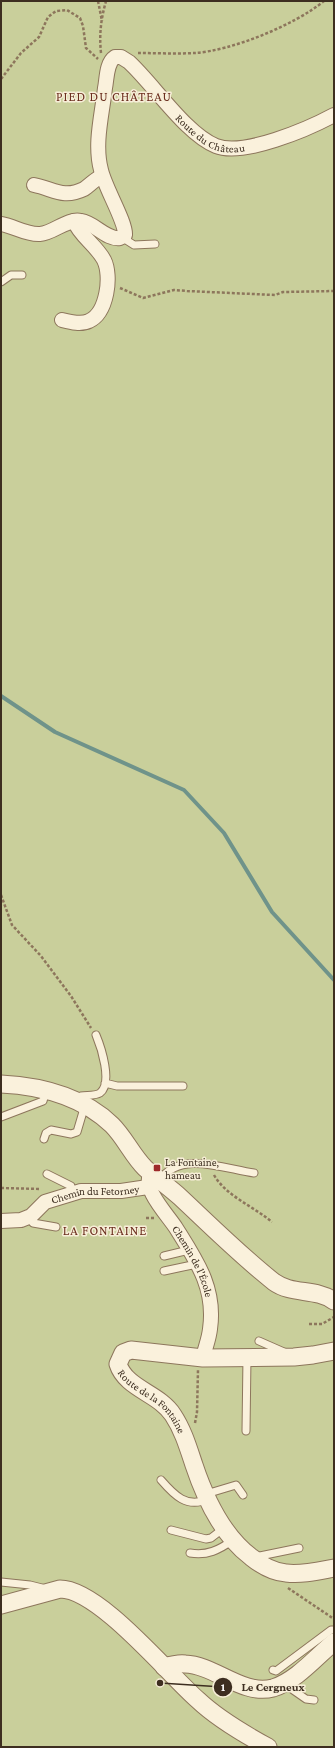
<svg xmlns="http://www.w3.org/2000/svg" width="335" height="1748" viewBox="0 0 335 1748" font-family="'Crimson Pro',serif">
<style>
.park{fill:#c9cf9b}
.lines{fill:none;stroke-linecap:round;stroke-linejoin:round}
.stream{stroke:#6f938a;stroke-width:4}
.service-casing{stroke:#8d765c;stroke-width:9}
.minor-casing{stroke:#8d765c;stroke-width:16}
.tertiary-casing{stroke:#8d765c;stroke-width:19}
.path{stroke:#8d765c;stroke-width:2.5;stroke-dasharray:3 2;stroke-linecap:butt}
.service{stroke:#faf1dc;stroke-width:7}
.minor{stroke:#faf1dc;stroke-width:14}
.tertiary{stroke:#faf1dc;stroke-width:17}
.poi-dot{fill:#9e2a2b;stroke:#f7eed8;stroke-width:1.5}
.labels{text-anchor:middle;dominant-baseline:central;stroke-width:3;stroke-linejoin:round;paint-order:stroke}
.street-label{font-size:11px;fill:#3d2e20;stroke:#f7eed8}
.poi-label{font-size:11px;fill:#3d2e20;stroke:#f7eed8;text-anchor:start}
.quarter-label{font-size:13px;letter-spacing:1px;fill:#6b2e1e;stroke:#f7eed8}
.leader{fill:none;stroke:#3d2e20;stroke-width:1.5}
.callout-dot{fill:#3d2e20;stroke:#f7eed8;stroke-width:1.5}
.mark-label{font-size:12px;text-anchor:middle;font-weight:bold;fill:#fff}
.callout-label{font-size:12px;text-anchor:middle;font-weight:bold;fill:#3d2e20;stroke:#f7eed8;stroke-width:3;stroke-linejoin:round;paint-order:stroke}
</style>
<rect width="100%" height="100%" fill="#f0e4c8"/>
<path class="park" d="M1,1H334V1747H1Z"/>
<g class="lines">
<path class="stream" d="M1,696L55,732L184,790L224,833L272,912L334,980"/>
<defs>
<path id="service" d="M123,238L134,245L155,244
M1,282L11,275H22
M105,1083L117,1086H183
M78,1101L81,1096C87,1095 95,1096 100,1093C113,1083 101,1047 96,1035
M1,1117L43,1101L46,1090
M44,1139L46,1133L51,1130L71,1134L77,1132L85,1105
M47,1174L71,1186L72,1189
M160,1180C180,1150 225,1169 254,1173
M28,1217L33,1223L56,1227
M164,1256L189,1250
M164,1271L197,1264
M259,1341L284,1352
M246,1431L247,1357
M161,1480C174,1495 187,1509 208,1499
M206,1494L236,1485L243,1495
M171,1530L206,1539L211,1538L224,1528
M190,1553C207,1556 219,1550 233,1540
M255,1557L299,1548
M1,1582L30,1585L42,1588L44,1591
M273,1670L276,1671L331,1630H334
M283,1683L306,1699L314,1700"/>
<g id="minor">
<path d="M34,185C54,189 63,199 84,189C90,185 95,179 102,176"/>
<path id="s1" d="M1,224C14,226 26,235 40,234C54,233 67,218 81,221C95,223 106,240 120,238L125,235C126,222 105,188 101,170C94,144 102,115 105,88C107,79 106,63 115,57H121L129,62C154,85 186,134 216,146C243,157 308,129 334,115"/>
<path d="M62,320C70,322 81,325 89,321C107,313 112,276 104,260C96,245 80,236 74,221"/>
<path id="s2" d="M151,1173C141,1188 167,1214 176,1228C196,1260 216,1288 210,1329C209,1339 205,1348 203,1358"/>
<path id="s3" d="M1,1221L21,1220L31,1216L45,1202L81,1191H121L148,1187"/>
</g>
<g id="tertiary">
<path d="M1,1084C41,1086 82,1096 112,1125C125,1138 132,1155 145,1168C156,1178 169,1187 180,1197C211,1226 241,1256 274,1282C292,1295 316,1288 334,1301"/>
<path id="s4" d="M334,1351L313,1355L294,1357L203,1358L131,1350L123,1353L118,1364C126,1389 159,1393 173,1415C183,1430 188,1447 194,1465C205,1498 222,1535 251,1557C261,1565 272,1572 286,1573C302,1575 318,1571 334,1568"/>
<path d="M1,1605L60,1589C99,1589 168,1674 198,1700C218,1719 244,1734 268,1747"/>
<path d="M164,1667C171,1665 178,1663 185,1664C215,1665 242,1696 273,1688C296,1681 316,1657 334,1642"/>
</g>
</defs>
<use href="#service" class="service-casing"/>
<use href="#minor" class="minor-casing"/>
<use href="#tertiary" class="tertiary-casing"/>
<path class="path" d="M98,1L102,21
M101,53C99,34 101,19 106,1
M138,53C156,53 175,54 194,53C231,51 295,25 324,1
M1,79L21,53L39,37L48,17L56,11L67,10L80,18L83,26L86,48L98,59
M120,288L143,298L174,290L187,291L275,295L283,292L334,291
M1,895L12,925L41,956L71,996L91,1028
M214,1175C226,1196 253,1206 272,1222
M1,1188L41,1189
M146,1218H154
M309,1324H322L334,1317
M195,1423L197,1412L198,1370
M288,1588L334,1619"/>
<use href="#service" class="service"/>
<use href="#minor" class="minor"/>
<use href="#tertiary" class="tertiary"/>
</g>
<rect class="poi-dot" x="153" y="1164" width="8" height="8" rx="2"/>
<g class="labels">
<g class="street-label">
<text stroke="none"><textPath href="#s1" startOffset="446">Route du Château</textPath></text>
<text stroke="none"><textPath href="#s3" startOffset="102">Chemin du Fetorney</textPath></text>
<text stroke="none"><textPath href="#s2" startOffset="101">Chemin de l'École</textPath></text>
<text stroke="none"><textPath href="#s4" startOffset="276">Route de la Fontaine</textPath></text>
</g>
<g class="poi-label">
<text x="165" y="1162">La Fontaine,<tspan x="165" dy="13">hameau</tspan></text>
</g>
<g class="quarter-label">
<text x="114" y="96">PIED DU CHÂTEAU</text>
<text x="105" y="1230">LA FONTAINE</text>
</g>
</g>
<path class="leader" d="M160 1683L223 1687"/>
<g class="callout-dot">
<circle cx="160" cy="1683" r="4"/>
<circle cx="223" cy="1687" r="10"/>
</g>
<g class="mark-label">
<text x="223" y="1691">1</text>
</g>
<g class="callout-label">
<text x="273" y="1691">Le Cergneux</text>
</g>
<rect width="335" height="1748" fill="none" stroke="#3d2e20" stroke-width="4"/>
</svg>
